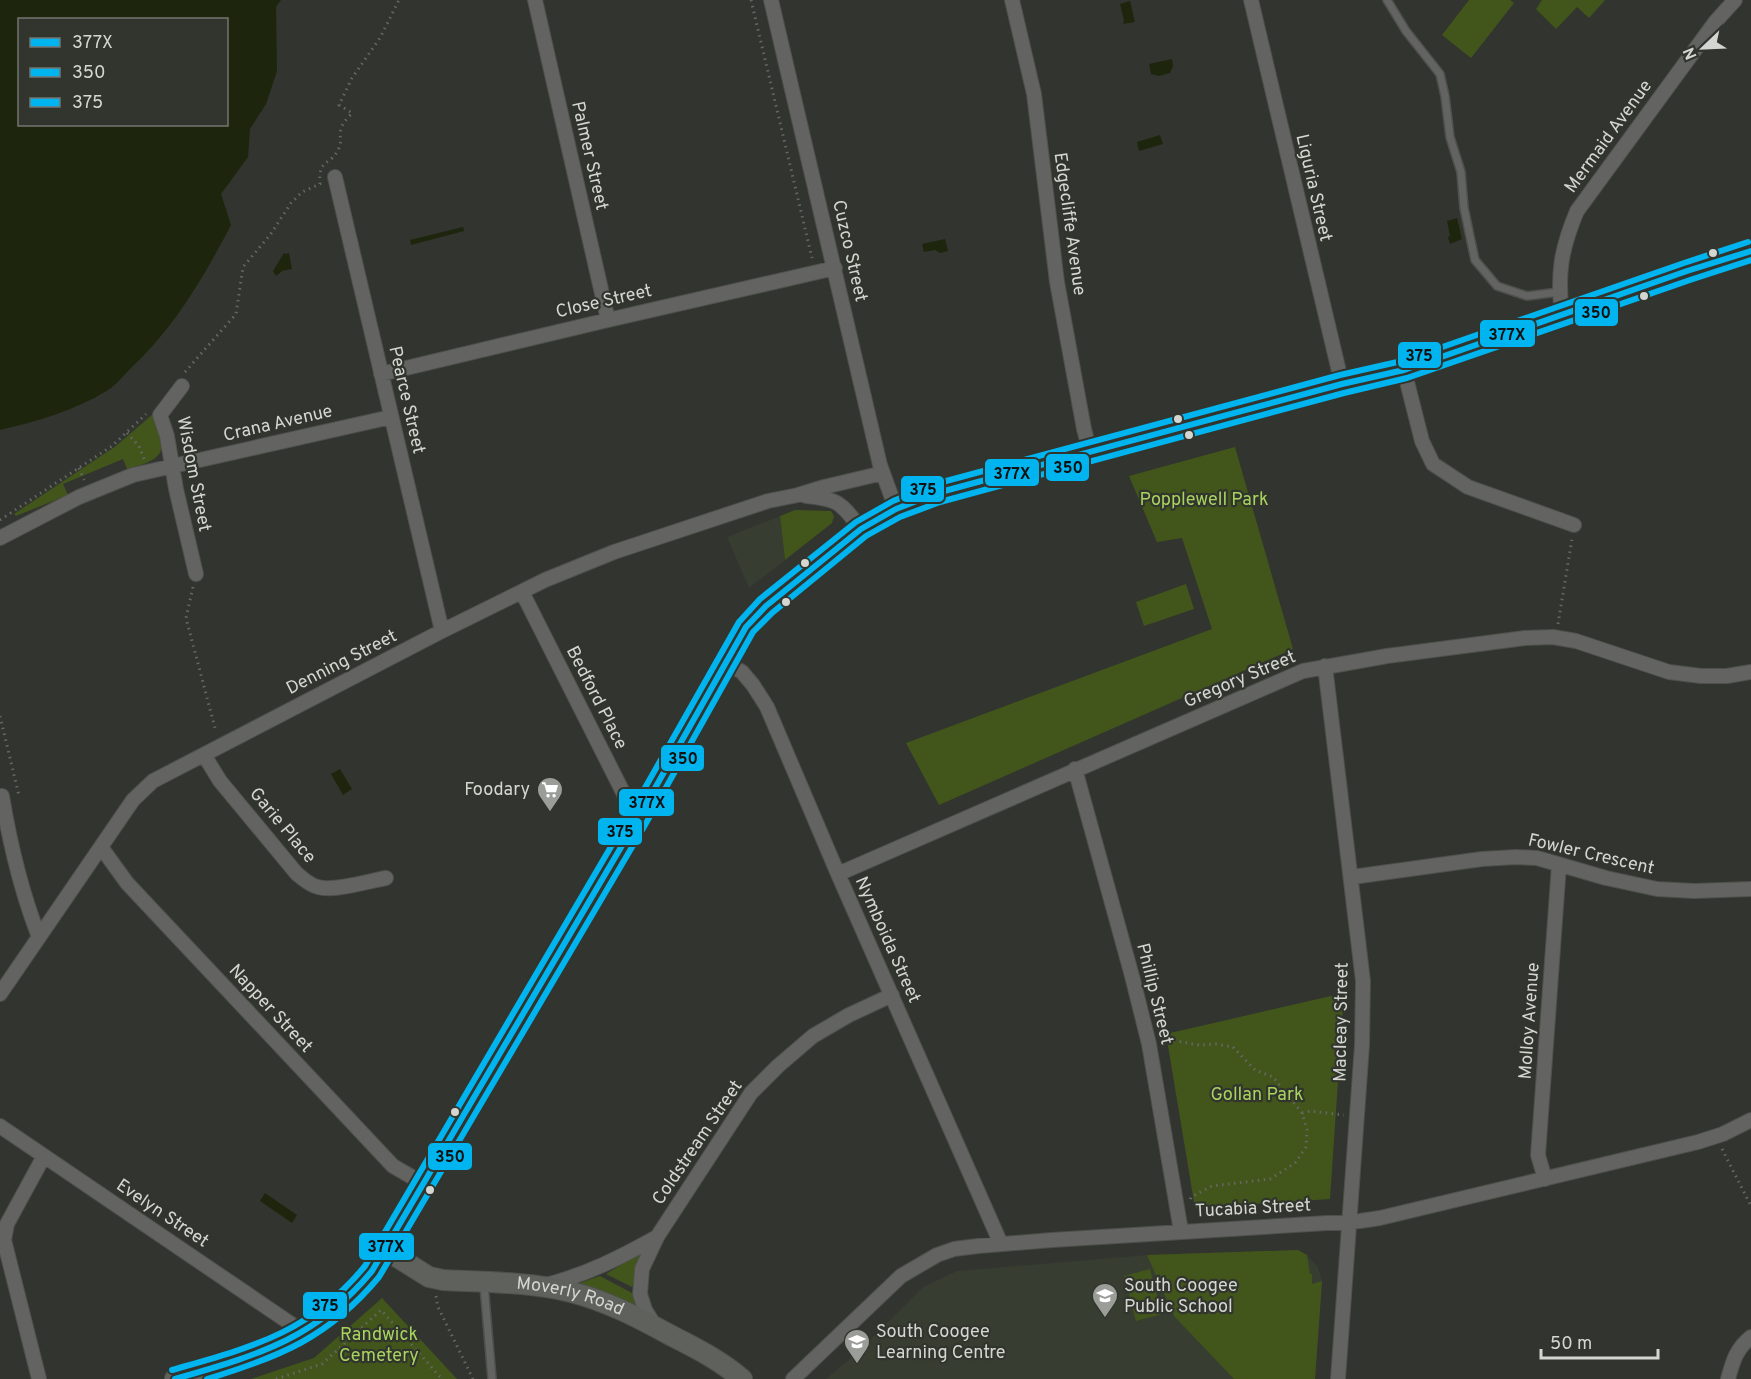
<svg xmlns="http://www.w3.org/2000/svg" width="1751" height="1379" viewBox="0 0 1751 1379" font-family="Overpass,sans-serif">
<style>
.built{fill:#373d31}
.green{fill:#42561b}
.water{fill:#1d260c;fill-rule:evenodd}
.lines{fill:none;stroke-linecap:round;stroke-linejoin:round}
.lane-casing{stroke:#4e504c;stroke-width:10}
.street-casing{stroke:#4e504c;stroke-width:16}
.secondary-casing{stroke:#4e504c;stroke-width:22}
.path{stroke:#666764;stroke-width:3;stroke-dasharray:1.5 4.5;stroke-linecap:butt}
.lane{stroke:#636461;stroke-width:7}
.street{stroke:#636461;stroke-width:14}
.secondary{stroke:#5f615c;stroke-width:20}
.bus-1-casing{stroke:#32352e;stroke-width:10}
.bus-2-casing{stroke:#32352e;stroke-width:10}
.bus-3-casing{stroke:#32352e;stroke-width:10}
.bus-1{stroke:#00b5ef;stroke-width:6}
.bus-2{stroke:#00b5ef;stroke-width:6}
.bus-3{stroke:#00b5ef;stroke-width:6}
.bus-dot{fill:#d4d6d2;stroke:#32352e;stroke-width:2}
.labels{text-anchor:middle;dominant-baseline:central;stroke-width:4.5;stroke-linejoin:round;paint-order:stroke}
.street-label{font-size:18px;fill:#d4d6d2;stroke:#32352e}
.park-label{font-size:18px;fill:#a8d45e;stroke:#32352e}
.poi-label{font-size:18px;fill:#d4d6d2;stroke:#32352e;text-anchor:start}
.line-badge{stroke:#32352e;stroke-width:2}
.pale-badge-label{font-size:16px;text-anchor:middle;font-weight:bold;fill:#111}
</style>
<rect width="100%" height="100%" fill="#32342f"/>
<path class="built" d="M780,516L785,560L749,588L727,537Z
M1298,1250L1307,1255L1318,1267L1322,1281L1315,1379H826L859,1351L923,1287L957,1271L1147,1255Z"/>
<path class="green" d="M1469,0H1510L1514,3L1471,58L1442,35Z
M1542,0H1605L1589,18L1577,7L1556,29L1536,9Z
M153,414C168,450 167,459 127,469L123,459L63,484L68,495L16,516L14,514L116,446Z
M1235,447L1293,649L939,805L906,743L1212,629L1182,538L1157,542L1129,476Z
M795,510L831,511L834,516L832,523L785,560L780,516Z
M1186,584L1194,609L1144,626L1136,602Z
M1344,993L1330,1199L1195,1208L1166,1034Z
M645,1250L632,1287L606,1274Z
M1298,1250L1307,1255L1310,1274H1312V1284L1322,1281L1315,1379H1234L1174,1316L1147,1255Z
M1150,1269L1162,1314L1136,1321L1124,1276Z
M600,1276L632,1293L636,1310L571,1286Z
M382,1298L457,1379H251L314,1358Z"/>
<path class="water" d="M0,0H281L276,7L277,71L266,104L250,129L248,157L221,194L231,225C204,277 174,328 131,368C124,375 116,385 108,390C74,411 38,421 0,430ZM20,20H226V124H20Z
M1130,1L1135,22L1123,24L1124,20L1120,4Z
M1172,59L1173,66L1170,73L1159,76L1151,74L1149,64Z
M1160,135L1163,144L1139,151L1137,142Z
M1457,218L1462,239L1450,244L1448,237L1450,236L1447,221Z
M463,227L464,231L411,245L410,240Z
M945,239L948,251L940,253L935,250L924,252L922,244Z
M284,253L286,254L289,253L292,269L282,271L276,276L273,271Z
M340,769L352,789L343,795L331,774Z
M265,1193L297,1215L292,1223L260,1201Z"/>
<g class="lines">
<defs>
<path id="lane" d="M1387,0L1406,31L1440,74L1445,96L1450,137L1461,172L1464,208L1475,260L1497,286L1527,296L1559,292
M484,1285L492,1379"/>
<path id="street" d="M535,0L608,320
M771,0L880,465L896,509
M1012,0L1034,94L1057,282L1084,429L1090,452
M1251,0L1342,384
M335,177L442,631
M1562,315C1557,274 1561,249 1577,211L1716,21L1735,0
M1404,370L1422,441L1433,464L1468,487L1574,525
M381,374L608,320L835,268
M182,386L160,415L167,436L176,489L196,574
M806,496C839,499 841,503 861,529
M0,538L79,497L133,475L391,417
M522,592L637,820
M725,662L742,672L753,685L767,707L838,874L1001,1244
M1325,666L1363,981L1362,1045L1338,1379
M204,755L220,781L297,874C304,879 309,885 318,887C333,892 369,881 386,878
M1075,769L1132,976L1149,1044L1181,1231
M2,796C10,844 21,891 39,937
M101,847L127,883L393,1166L424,1184
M838,874L1303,671L1387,656L1525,638L1553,637L1576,641L1669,672L1701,676H1727L1751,672
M1352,877L1482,859L1516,857L1537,858L1606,878L1657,889L1694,891L1751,889
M0,994L133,800L153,781L442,631L545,580L614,552L768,501L798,495L824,487L883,473
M0,1126L303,1332
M1545,1179L1538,1155L1559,865
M546,1285C588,1274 619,1258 657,1237
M655,1326L645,1310L640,1294L642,1269L657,1237L751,1093L778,1066L813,1036L849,1015L892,995
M39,1379L4,1240L7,1224L44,1156
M793,1379L901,1276L937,1255L954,1249L978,1246L1052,1240L1360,1221L1380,1218L1698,1142L1723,1134L1751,1120
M1728,1379C1733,1361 1736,1349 1751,1337"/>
<g id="secondary">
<path id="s1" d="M386,1250L429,1277L443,1280C484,1282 531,1282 571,1292C607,1301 639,1318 672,1336C696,1348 721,1361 742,1379"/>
<path d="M175,1379C228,1363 286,1349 330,1314C346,1302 359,1287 372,1271L637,820L746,627L766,606L861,529L896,509L937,493L1342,384L1404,370L1687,271L1751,251"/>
</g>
</defs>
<use href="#lane" class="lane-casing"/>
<use href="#street" class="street-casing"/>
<use href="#secondary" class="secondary-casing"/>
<path class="path" d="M751,0L812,258
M185,372L236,314L243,267L270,235L291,203L302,192L320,184C318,157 331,167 339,148C342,142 339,135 341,129C342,123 349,117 352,113L339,105L352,78L380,38L399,0
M127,433L139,446L144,459
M79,468L84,480
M0,520L112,446L146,414
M193,587L186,618L216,732
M1558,624L1572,539
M0,716L19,796
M1162,1042L1171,1040L1199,1045L1216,1044L1233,1047L1255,1070L1273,1077L1302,1113L1307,1130L1306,1147L1295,1163L1270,1179L1212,1186L1191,1197L1190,1201
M1302,1113L1310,1111L1344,1115
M1722,1149L1751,1206
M436,1296L438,1307L473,1379
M276,1379L322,1364L381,1310L442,1379"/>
<use href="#lane" class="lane"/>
<use href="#street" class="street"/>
<use href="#secondary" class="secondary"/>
<defs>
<path id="bus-1" d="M175,1379C257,1355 315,1340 372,1271L637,820L746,627L766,606L861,529L896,509L937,493L1342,384L1404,370L1687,271L1751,251"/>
<path id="bus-2" d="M207,1379C280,1357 329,1337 379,1277L645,825L753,632L772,613L866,536L900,517L940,502L1344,393L1407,378L1690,280L1751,260"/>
<path id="bus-3" d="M172,1370C252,1347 310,1333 365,1266L629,816L739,622L760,599L856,522L893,501L935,484L1340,375L1402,361L1684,263L1748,242"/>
</defs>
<use href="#bus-1" class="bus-1-casing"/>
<use href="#bus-2" class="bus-2-casing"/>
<use href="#bus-3" class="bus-3-casing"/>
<use href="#bus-1" class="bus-1"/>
<use href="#bus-2" class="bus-2"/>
<use href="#bus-3" class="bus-3"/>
</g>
<defs>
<symbol id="supermarket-pin" viewBox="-11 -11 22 30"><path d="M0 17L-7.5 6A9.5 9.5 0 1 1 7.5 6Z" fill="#9b9d99" stroke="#32352e"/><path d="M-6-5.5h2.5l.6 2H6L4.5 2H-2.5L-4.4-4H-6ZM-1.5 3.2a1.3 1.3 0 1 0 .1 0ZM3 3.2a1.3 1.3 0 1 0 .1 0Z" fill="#fff"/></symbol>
<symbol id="school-pin" viewBox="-11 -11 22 30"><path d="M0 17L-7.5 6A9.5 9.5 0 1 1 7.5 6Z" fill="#9b9d99" stroke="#32352e"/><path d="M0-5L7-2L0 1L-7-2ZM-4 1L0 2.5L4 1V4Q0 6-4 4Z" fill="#fff"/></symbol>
</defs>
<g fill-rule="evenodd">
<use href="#supermarket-pin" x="535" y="775" width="30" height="40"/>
<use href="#school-pin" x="1090" y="1281" width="30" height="40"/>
<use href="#school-pin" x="842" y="1327" width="30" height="40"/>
</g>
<g class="bus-dot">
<circle cx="1713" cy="253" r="5"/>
<circle cx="1644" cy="296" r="5"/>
<circle cx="1178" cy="419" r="5"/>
<circle cx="1189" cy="435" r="5"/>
<circle cx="805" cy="563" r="5"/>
<circle cx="786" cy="602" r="5"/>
<circle cx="455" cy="1112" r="5"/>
<circle cx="430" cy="1190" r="5"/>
</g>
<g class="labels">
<g class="street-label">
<text transform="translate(1609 137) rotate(-54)">Mermaid Avenue</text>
<text transform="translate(589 156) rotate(77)">Palmer Street</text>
<text transform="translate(1313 188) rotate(77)">Liguria Street</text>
<text transform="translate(1069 224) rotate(82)">Edgecliffe Avenue</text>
<text transform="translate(849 251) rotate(77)">Cuzco Street</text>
<text transform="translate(604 302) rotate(-13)">Close Street</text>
<text transform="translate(406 400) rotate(77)">Pearce Street</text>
<text transform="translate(278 424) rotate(-13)">Crana Avenue</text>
<text transform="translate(193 474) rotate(79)">Wisdom Street</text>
<text transform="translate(342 663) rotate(-27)">Denning Street</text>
<text transform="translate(1240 680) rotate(-23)">Gregory Street</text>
<text transform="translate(596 698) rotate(63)">Bedford Place</text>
<text transform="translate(282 826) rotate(50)">Garie Place</text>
<text transform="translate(1591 855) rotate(13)">Fowler Crescent</text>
<text transform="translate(887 940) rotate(66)">Nymboida Street</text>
<text transform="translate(1154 994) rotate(76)">Phillip Street</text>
<text transform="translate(270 1009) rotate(47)">Napper Street</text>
<text transform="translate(1530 1021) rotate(-86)">Molloy Avenue</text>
<text transform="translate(1342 1022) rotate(-89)">Macleay Street</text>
<text transform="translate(698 1143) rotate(-56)">Coldstream Street</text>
<text transform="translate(1253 1209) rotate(-3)">Tucabia Street</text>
<text transform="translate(162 1214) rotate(34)">Evelyn Street</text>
<text stroke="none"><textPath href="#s1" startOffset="194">Moverly Road</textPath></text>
</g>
<g class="park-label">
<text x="1204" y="500">Popplewell Park</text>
<text x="1257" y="1095">Gollan Park</text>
<text x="379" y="1335">Randwick<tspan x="379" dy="21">Cemetery</tspan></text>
</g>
<g class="poi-label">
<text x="530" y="790" text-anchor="end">Foodary</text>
<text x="1124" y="1286">South Coogee<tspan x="1124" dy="21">Public School</tspan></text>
<text x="876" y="1332">South Coogee<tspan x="876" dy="21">Learning Centre</tspan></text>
</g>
</g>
<g class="line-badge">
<rect x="1574" y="298" width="45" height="29" rx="6" fill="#00b5ef"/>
<rect x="1479" y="319" width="57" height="29" rx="6" fill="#00b5ef"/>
<rect x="1397" y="341" width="45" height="28" rx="6" fill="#00b5ef"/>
<rect x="1045" y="453" width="45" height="29" rx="6" fill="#00b5ef"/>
<rect x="984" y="458" width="56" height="29" rx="6" fill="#00b5ef"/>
<rect x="900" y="475" width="45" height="28" rx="6" fill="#00b5ef"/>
<rect x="660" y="744" width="45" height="28" rx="6" fill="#00b5ef"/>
<rect x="618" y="788" width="57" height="29" rx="6" fill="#00b5ef"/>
<rect x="597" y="817" width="46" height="29" rx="6" fill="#00b5ef"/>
<rect x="427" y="1142" width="46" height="29" rx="6" fill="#00b5ef"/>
<rect x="358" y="1232" width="57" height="29" rx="6" fill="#00b5ef"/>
<rect x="302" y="1291" width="46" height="29" rx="6" fill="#00b5ef"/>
</g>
<g class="pale-badge-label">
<text x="1596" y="318">350</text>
<text x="1507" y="340">377X</text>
<text x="1419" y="361">375</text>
<text x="1068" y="473">350</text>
<text x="1012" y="479">377X</text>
<text x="923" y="495">375</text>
<text x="683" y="764">350</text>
<text x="647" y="808">377X</text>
<text x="620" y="837">375</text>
<text x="450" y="1162">350</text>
<text x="386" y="1252">377X</text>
<text x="325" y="1311">375</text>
</g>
<rect x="18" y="18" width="210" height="108" fill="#32352e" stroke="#737570" stroke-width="1.5"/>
<rect x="30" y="38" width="30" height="9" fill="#00b5ef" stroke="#737570" stroke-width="1.5"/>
<text x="72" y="48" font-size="18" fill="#d4d6d2">377X</text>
<rect x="30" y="68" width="30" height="9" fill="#00b5ef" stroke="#737570" stroke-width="1.5"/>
<text x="72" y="78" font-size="18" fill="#d4d6d2">350</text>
<rect x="30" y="98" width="30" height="9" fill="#00b5ef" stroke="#737570" stroke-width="1.5"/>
<text x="72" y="108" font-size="18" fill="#d4d6d2">375</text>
<g transform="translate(1703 48) rotate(247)" stroke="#32352e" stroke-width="4.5" paint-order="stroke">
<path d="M0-4.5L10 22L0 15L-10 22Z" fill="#d4d6d2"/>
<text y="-9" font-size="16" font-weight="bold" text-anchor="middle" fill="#d4d6d2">N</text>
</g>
<path d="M1541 1349v9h117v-9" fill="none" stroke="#d4d6d2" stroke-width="3"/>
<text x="1550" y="1349" font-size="18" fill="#d4d6d2" stroke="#32352e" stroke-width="4.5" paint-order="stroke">50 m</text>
</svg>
